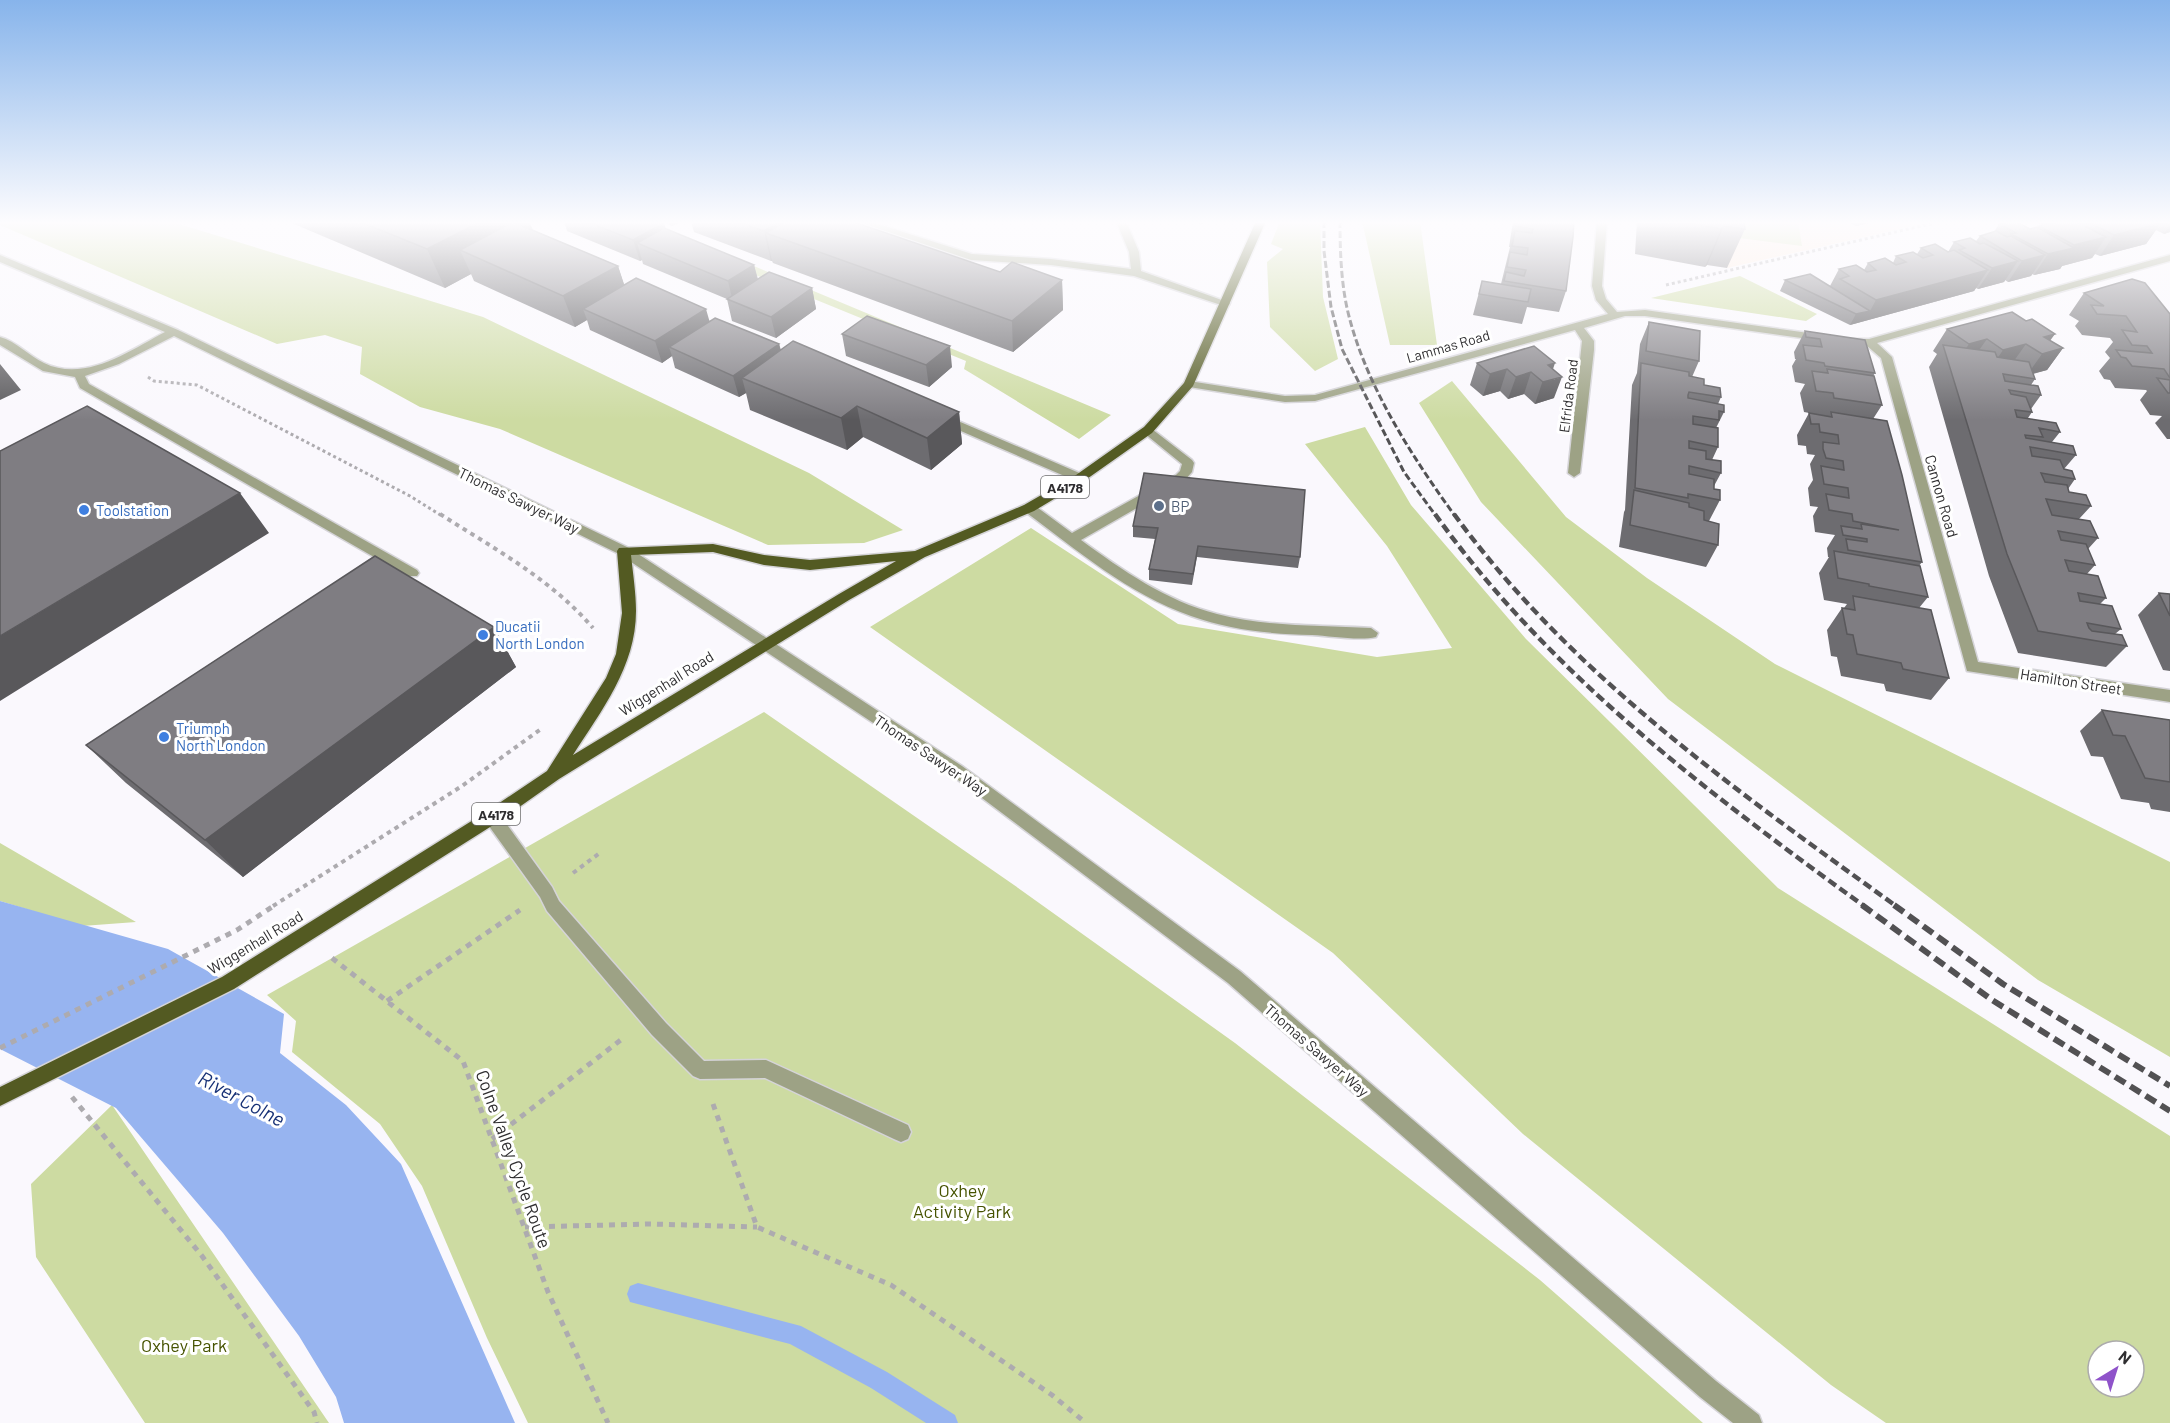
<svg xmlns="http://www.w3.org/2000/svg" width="2170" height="1423" viewBox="0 0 2170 1423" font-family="Barlow,sans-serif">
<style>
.education{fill:#ffebdb}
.green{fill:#cddba2;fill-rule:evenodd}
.water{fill:#97b4f0}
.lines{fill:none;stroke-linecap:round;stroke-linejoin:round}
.stream{fill:#97b4f0;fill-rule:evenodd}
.minor-casing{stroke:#d5d4d8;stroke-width:3}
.major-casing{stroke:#d5d4d8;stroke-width:3}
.path-far2{stroke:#adabaf;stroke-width:3;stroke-dasharray:3 3;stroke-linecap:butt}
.path-far1{stroke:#adabaf;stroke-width:4;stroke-dasharray:4.5 4.5;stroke-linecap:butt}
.path{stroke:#adabaf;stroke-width:5;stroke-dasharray:6 6;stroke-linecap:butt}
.minor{fill:#9da285;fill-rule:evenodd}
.major{fill:#535a22;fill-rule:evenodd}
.rail-far2{stroke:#525153;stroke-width:3;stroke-dasharray:7 3;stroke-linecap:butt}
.rail-far1{stroke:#525153;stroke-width:4.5;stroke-dasharray:9 4.5;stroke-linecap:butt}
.rail{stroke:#525153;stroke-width:6;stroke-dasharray:12 6;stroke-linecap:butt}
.wall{fill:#6d6c70}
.shaded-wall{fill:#59585b}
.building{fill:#7f7d82;stroke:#59585b;stroke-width:1.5}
.service-dot{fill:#5c6f8a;stroke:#fff;stroke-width:2}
.shop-dot{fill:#3f7fe0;stroke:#fff;stroke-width:2}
.labels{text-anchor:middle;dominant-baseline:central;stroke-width:6;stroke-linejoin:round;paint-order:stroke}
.far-street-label{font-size:14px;fill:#2f2e30;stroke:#fff}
.shield{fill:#fff;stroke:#6d6d6e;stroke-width:1.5}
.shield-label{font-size:14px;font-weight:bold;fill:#2f2e30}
.street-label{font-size:15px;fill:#2f2e30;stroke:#fff}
.service-label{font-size:15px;fill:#4e5e75;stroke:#fff;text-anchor:start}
.shop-label{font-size:15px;fill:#366cbe;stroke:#fff;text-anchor:start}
.near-street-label{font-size:18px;fill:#2f2e30;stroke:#fff}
.near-park-label{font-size:18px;fill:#465300;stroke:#fff}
.near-water-label{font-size:20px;font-style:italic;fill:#173176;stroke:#fff}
</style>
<rect width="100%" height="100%" fill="#faf8fd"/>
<path class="education" d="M1724,221H1936L1727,268Z"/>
<path class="green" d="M0,221H169L483,317L809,473L903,530L864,543L768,545L500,429L420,407L360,374L362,347L325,335L277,344L0,225Z
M623,221H646L1111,415L1079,439L964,369L966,361Z
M1280,221H1320L1323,297L1338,359L1315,371L1270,327L1267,262L1283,249L1271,244Z
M1362,221H1420L1437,345H1390Z
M1729,221H1798L1802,246L1731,237Z
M1740,276L1817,314L1806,321L1651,298Z
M1452,381L1566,517L1647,578L1775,664L2170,862V1057L2038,980L1668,699L1481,502L1419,403Z
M1365,427L1411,505L1526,639L1778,888L2170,1136V1423H1886L1831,1385L1523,1134L1333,953L870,627L1031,528L1178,624L1377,657L1452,648L1387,546L1305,444ZM2098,1351H2134V1387H2098Z
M764,712L1014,885L1235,1043L1540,1280L1703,1423H528L487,1338L422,1186L380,1124L292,1052L296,1021L267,995Z
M0,843L136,922L82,926L0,901Z
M112,1105L329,1423H145L36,1257L31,1184Z"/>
<path class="water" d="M0,901L168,949L284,1014L280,1053L346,1105L401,1164L515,1423H344L336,1397L299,1336L223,1233L116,1108L0,1049Z"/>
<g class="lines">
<path class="stream" d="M638,1283L801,1326L887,1372L955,1415L958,1423H926L871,1388L790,1344L630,1302L627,1294L630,1286Z"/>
<defs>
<path id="minor" d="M856,221H869L972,254L1051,259L1131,269L1129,252L1116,221H1126L1139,252L1141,271L1230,303L1229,305H1221L1134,276L1051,265L971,260Z
M1597,221H1607L1602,286L1606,299L1617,312L1645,310L1823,335L1828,338L1823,341L1645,316H1625L1584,328L1594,341V350L1580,473L1574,477L1568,473L1582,341L1575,330L1315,401L1285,402L1189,387L1183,384L1189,381L1285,396L1315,395L1608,314L1596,300L1592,286Z
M0,255L178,330L629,548L962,766L1240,971L1716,1381L1759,1415L1762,1423H1733L1700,1397L1228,983L950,774L619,554L174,336L119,364L85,376L89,384L417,570L419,573L417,576H407L80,388L75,377L43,371L0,345V337C16,341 29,356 44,363C85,383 129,351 165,332L0,262Z
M2170,255V261L1877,343L1892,357L1978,662L2170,690V702L1967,671L1881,358L1866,345H1847L1841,342L1847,339H1869Z
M944,415L1084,475L1086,478L1080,482L1076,481L940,422V416Z
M1148,426L1192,460L1194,463L1192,472L1184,481L1081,540C1122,570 1166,601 1217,614C1267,627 1320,625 1371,628L1378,633L1376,637C1360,641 1330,636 1312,635C1271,634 1230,630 1191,616C1128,594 1077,550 1024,511L1023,508L1024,505H1034L1072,533L1176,475L1180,471L1182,464L1144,433L1142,430Z
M492,810L498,812L552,887L559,901L666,1023L704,1061L766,1060L908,1125L911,1132L908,1139L901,1142L894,1139L765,1078L700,1079L693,1076L652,1035L547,911L540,897L486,822L484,817L486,812Z"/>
<path id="major" d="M1256,221H1266L1193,386L1152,433L1084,481L1034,511L925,557L849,600L559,779L498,822L234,989L0,1106V1087L222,977L486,812L547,771L606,678L616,654L622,613L617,551L619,548L713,544L764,555L810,560L915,551L1024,505L1076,475L1144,427L1184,383ZM713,552L764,565L810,570L896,561L839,594L573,755C601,711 636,667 636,611C636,593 633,574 631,555Z"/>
</defs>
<use href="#minor" class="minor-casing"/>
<use href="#major" class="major-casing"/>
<path class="path-far2" d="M1666,285L1943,221
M148,377L154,381L197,385L410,496L442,516"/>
<path class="path-far1" d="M440,514C493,548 551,579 593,628
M573,873L601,852
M273,906L462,786L541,729"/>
<path class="path" d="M332,958L463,1061L548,1292L608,1423
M387,1001L520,910
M0,1048L237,930L275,905
M72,1097L202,1256L314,1412L317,1423
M713,1104L757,1227L891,1285L1052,1395L1086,1423
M492,1139L622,1039
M525,1227L650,1224L757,1227"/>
<use href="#minor" class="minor"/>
<use href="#major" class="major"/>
<path class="rail-far2" d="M1324,221V251L1331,307L1342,349L1404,472L1436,516
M1340,221C1340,250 1341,280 1347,308C1364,383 1411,455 1455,516"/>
<path class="rail-far1" d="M1435,514C1548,673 1708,793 1864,906
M1454,514C1571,675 1737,791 1896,906"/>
<path class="rail" d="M1862,905L1992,1000L2170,1111
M1894,905L2003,984L2170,1086"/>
</g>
<path class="wall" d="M287,221H529L533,230L618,266L624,285L710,321L779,344L781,350L959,412L962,444L931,470L863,437L847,450L750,410L746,393L739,397L675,368L672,356L662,363L590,330L587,320L575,327L474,281L471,274L445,288Z
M564,221H657L665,229L754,265L758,279L812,288L816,309L776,338L732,321L727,299L643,264L642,260L640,261L567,231Z
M664,221H685L671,226Z
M691,221H851L1000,272L1062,280L1063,310L1013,352L773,263L772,261H771L694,232Z
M1178,221H1205L1203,224Z
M1513,221H1574L1566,291L1559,312L1527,307L1522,324L1473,315L1482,281L1501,284L1510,247H1509Z
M1637,221H1744L1745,229L1727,268L1707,265L1705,267L1635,254Z
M1846,221H1878L1856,226Z
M2041,221H2170V232L2164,234L2156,230L2146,244L2100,256L2095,254L2092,258L2062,266L2060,269L2034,275L2032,274L2031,276L2008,282L2005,280L2004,282L1978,289L1976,288L1974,291L1850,325L1780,291L1785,280L1830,286L1839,269L1864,270L1868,263H1893L1896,256L1917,254L1921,248L1948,252L1954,242L1976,241L1980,236L1994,232L1999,224L2030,229L2038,228L2039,226L2042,225L2039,224Z
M2084,293L2170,314V439H2167L2155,423L2162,416L2150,415L2140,400L2147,391L2146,390L2115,388L2110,380L2104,379L2099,371L2110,358L2105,352L2113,342L2110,338L2082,335L2075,326L2079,321L2069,315Z
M1649,322L1699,361L1692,377L1721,397L1718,404L1724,412L1716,428L1718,447L1712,460L1721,473L1714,486V489L1720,500L1709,521L1718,545L1706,567L1619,547L1624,512L1625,510L1632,385L1637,373L1640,344Z
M1947,329L2050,341L2063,348L2047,370L2033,374L2035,379L2031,385L2041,395L2031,409L2032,412L2028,418L2060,432L2052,442L2076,455L2064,469L2075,479L2068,489L2069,492L2091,506L2079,519L2098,538L2088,549L2095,565L2087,574L2106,598L2100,604L2121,629L2115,634L2127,646L2106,667L2018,653L1989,576L1929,367L1937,354L1933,351Z
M1805,331L1875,373L1873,376L1882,405L1873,419L1922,562L1919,566L1928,597L1919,608L1949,678L1931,700L1886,691L1884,684L1841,676L1837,657L1831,656L1827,630L1842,608H1844L1847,604L1824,600L1819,573L1829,557H1828L1827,548L1835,535L1815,532L1813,516L1818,507L1810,506L1808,488L1813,480L1810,464L1815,455L1807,454L1806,446L1798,445L1797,435L1809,413L1820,415L1804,412L1800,393L1805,384L1795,382L1792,366L1796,359H1795L1794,352Z
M842,334L952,367L929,387L846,356Z
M1477,363L1553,369L1554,398L1535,404L1524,394L1508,399L1500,391L1483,396L1470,385Z
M1144,473L1300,557L1298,568L1197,557L1192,585L1149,580V569L1155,539L1133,537V526Z
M2159,593L2170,594V671L2163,670L2138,615Z
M494,627L516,667L243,877L126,783L86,745Z
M2102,710L2170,720V812L2151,809L2149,803L2121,799L2103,757L2091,756L2080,731Z"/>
<path class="shaded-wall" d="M482,221H529L536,238L460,250L471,274L445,288L427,249Z
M669,221H685L671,226Z
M781,221H809L766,233L772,261H771L764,231Z
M1859,221H1878L1856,226Z
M664,223L670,244L637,243L642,260L640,261L633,240Z
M2161,223L2146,244L2100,256L2114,235Z
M2170,225V232L2164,234Z
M1724,226L1707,265L1705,267L1721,229Z
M2106,237L2092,258L2062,266L2060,269L2034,275L2048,254L2072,248L2074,245Z
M2045,255L2031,276L2008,282L2022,261Z
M2018,261L2004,282L1978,289L1992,268Z
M754,265L759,286L733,302L728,281Z
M618,266L628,296L583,309L587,320L575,327L563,296Z
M1988,270L1974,291L1850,325L1856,314L1870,311L1876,300Z
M1062,280L1063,310L1013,352L1012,321Z
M812,288L816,309L776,338L771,317Z
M706,309L712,330L669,347L672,356L662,363L655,341Z
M2055,334L2041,353L2044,337Z
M1987,339L1972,360L1955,365L1969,344Z
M779,344L784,366L742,378L746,393L739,397L733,376Z
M2026,344L2011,365L1989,371L2003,350Z
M950,346L952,367L929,387L926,365Z
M2063,348L2047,370L2027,375L2042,354Z
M1555,363L1549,381L1562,377L1554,398L1535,404L1548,365Z
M0,364L21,390L0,400Z
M1507,369L1500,391L1483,396L1490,374Z
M1531,372L1524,394L1508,399L1516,377Z
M857,406L863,437L847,450L841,418Z
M959,412L962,444L931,470L927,438Z
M240,493L269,533L0,701V636Z
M494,627L516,667L243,877L205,840Z"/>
<path class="building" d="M358,221H482L427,249Z
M585,221H657L664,223L633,240Z
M735,221H781L764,231Z
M786,221H851L1000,272L1012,262L1062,280L1012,321L766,233Z
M1516,221H1574L1573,237L1566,291L1504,281L1506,272L1524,276L1526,270L1507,267L1510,252L1527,255L1528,248L1512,246L1515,231L1532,233L1533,229L1515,226Z
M1677,221H1744L1745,229L1724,226L1721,229Z
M2012,221H2015L2030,229L2037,227L2074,248L2048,254L2011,234L2016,233L1999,224Z
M2056,221H2075L2106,237L2074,245L2039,226L2058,222Z
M2086,221H2156L2161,223L2114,235Z
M513,222L618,266L563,296L460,250Z
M664,228L754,265L728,281L637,243Z
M1996,231L2007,237L2011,236L2045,255L2022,261L1980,236Z
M1970,238L1980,244L1984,243L2018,261L1992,268L1959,250L1965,248L1954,242Z
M1935,244L1948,252L1954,250L1988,270L1876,300L1840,279L1849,276L1839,269L1856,265L1867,272L1876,270L1868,263L1885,258L1896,265L1906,262L1896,256L1913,252L1923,258L1933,255L1921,248Z
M769,272L812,288L771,317L727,299Z
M1810,274L1870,311L1856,314L1785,280Z
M636,278L706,309L655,341L583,309Z
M2132,279L2145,283L2170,314V378L2164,369L2132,366L2126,358L2121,357L2116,350L2152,353L2147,346L2132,345L2122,330L2137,332L2126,316L2097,314L2091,305L2104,306L2084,293Z
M1482,281L1531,289L1528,302L1479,294Z
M2012,312L2026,321L2032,319L2055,334L2044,337L2063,348L2042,354L2026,344L2003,350L1987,339L1969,344L1947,329Z
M867,316L950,346L926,365L842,334Z
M715,318L779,344L733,376L669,347Z
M1649,322L1700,331L1699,361L1646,351Z
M1805,331L1865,340L1875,373L1825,366L1824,363L1806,360L1803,345L1822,347L1820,339L1806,337Z
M793,341L959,412L927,438L857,406L841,418L742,378Z
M1943,345L1995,352L1997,357L2029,362L2035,379L2003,374L2005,381L2038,386L2041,395L2009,390L2011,394L2026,397L2032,412L2015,410L2017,417L2056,423L2060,432L2039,428L2043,437L2025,435L2026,438L2073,446L2076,455L2030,447L2032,456L2060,460L2064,469L2072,471L2075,479L2041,473L2045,482L2067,485L2069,492L2086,495L2091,506L2046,499L2052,515L2090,521L2098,538L2058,531L2061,540L2086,544L2095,565L2065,560L2069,571L2098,576L2106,598L2078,593L2080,601L2112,606L2121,629L2087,623L2089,628L2092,631L2122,635L2127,646L2038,631L2007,554Z
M1534,346L1555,363L1548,365L1562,377L1543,382L1531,372L1516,377L1507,369L1490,374L1477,363Z
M1641,363L1689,372V376L1704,379V385L1720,388L1721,397L1689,392L1688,395V398L1724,405V412L1719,411V420L1693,416V424L1718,428V447L1689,441V448L1706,451V459L1721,461V473L1689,466V474L1714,479V489L1720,490V500L1688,494V498L1635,488Z
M1827,369L1874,376L1882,405L1834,398L1833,393L1816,391L1812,371L1828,373Z
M2157,378L2170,380V393H2168Z
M87,406L240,493L0,636V451Z
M1831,412L1887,421L1902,475L1922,562L1848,550L1846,539L1867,542V539L1843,535L1841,526L1862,529L1861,524L1899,530L1853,521L1852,514L1829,510L1826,494L1849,498L1848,488L1824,484L1821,466L1844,470L1843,461L1826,458L1823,449V442L1839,444L1838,435L1820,432L1819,424H1811L1809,413L1832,417Z
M1144,473L1305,490L1300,557L1198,546L1193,574L1149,569L1158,528L1133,526Z
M1634,490L1689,503V507L1704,511V520L1719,524L1718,545L1630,525Z
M1834,551L1920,566L1928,597L1869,586V584L1838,578Z
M375,556L494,627L205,840L86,745Z
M2159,593L2170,594V616Z
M1853,596L1931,610L1949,678L1903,669L1901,663L1857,654L1853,635L1847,634L1842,608L1855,610Z
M2102,710L2170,720V782L2145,778L2125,736L2113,735Z"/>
<linearGradient id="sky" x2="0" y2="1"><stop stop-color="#87b4eb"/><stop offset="0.53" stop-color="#fdfcfe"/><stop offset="1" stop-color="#fdfcfe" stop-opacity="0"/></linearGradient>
<rect width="2170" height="420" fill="url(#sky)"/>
<circle class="service-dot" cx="1159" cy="506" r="6"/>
<g class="shop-dot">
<circle cx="84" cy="510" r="6"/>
<circle cx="483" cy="635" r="6"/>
<circle cx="164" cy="737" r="6"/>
</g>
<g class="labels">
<g class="far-street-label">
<text transform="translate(1448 346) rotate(-16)">Lammas Road</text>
<text transform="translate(1568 396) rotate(-83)">Elfrida Road</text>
</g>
<g class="shield">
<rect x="1041" y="476" width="48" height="22" rx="4.5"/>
<rect x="472" y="803" width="48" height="22" rx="4.5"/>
</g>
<g class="shield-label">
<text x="1065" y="487">A4178</text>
<text x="496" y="814">A4178</text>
</g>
<g class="street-label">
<text transform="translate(1942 496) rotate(74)">Cannon Road</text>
<text transform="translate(519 500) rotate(26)">Thomas Sawyer Way</text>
<text transform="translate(2071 681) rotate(9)">Hamilton Street</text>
<text transform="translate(666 683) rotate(-32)">Wiggenhall Road</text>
<text transform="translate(931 755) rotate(34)">Thomas Sawyer Way</text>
<text transform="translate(255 942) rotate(-31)">Wiggenhall Road</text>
<text transform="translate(1317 1050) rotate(41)">Thomas Sawyer Way</text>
</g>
<g class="service-label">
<text x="1171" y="506">BP</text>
</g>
<g class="shop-label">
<text x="96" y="510">Toolstation</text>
<text x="495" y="626">Ducatii<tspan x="495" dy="17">North London</tspan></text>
<text x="176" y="728">Triumph<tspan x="176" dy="17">North London</tspan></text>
</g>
<g class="near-street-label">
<text transform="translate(514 1159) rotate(70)">Colne Valley Cycle Route</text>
</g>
<g class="near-park-label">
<text x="962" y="1190">Oxhey<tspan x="962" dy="21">Activity Park</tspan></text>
<text x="184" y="1345">Oxhey Park</text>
</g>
<g class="near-water-label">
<text transform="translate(242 1098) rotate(28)">River Colne</text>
</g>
</g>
<g transform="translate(2116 1369) rotate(38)"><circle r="28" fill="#ffffff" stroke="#acabac" stroke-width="1.5"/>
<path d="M0-4.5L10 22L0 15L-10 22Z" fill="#8f53ca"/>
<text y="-9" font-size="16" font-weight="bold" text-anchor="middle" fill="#2f2e30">N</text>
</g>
</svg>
